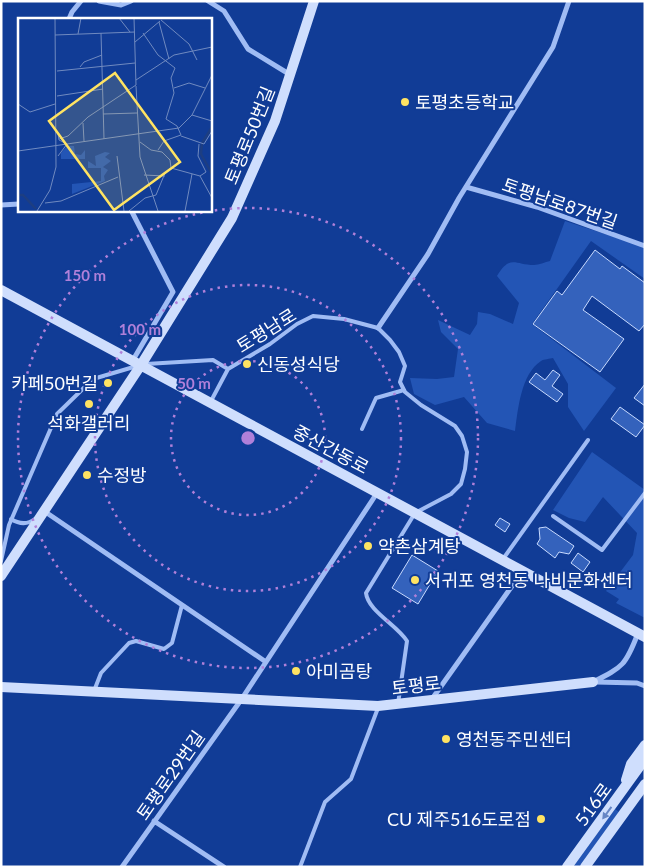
<svg xmlns="http://www.w3.org/2000/svg" width="646" height="868" viewBox="0 0 646 868" font-family="Lato,'Noto Sans KR',sans-serif">
<style>
.green{fill:#2355b5}
.building{fill:#3462bc;stroke:#c8dafe}
.lines{fill:none;stroke-linecap:round;stroke-linejoin:round}
.lane{stroke:#a0bcf4;stroke-width:4}
.street{stroke:#a0bcf4;stroke-width:5}
.secondary{stroke:#cfdefd;stroke-width:10}
.oneway{fill:#6685c4}
.ring{fill:none;stroke:#b080d9;stroke-width:2.5;stroke-dasharray:2.5 5}
.poi-dot{fill:#ffe362;stroke:#113c96;stroke-width:2}
.labels{text-anchor:middle;dominant-baseline:central;stroke-width:4;stroke-linejoin:round;paint-order:stroke}
.poi-label{font-size:18px;fill:#fff;stroke:#113c96;text-anchor:start}
.street-label{font-size:18px;fill:#fff;stroke:#113c96}
.inset-river{fill:none;stroke:#1d3e82;stroke-width:2.5}
.inset-road{fill:none;stroke:#708ac0;stroke-width:1}
.view{fill:#ffe362;fill-opacity:0.15;stroke:#ffe362;stroke-width:2.5}
.inset-edge{fill:none;stroke:#fff;stroke-width:2.5}
.centre{fill:#b080d9;stroke:#113c96;stroke-width:2.5}
.ring-label{font-size:15px;text-anchor:middle;font-weight:bold;fill:#b080d9;stroke:#113c96;stroke-width:4;stroke-linejoin:round;paint-order:stroke}
</style>
<rect width="100%" height="100%" fill="#113c96"/>
<path class="green" d="M565,221L645,247V279L591,241L532,324L616,388L584,431L568,407V384L553,358C550,359 544,359 541,361C521,374 518,409 515,431L487,423L464,397L435,405L414,394L410,378L437,379L454,377L458,349L441,332L438,320L470,335L477,324L478,312L490,314L513,324L519,303L497,276C510,254 515,265 534,265C539,265 545,262 550,261Z
M592,452L645,490V618L616,603L619,599L606,591L633,555L637,533L603,497L585,522L569,518L553,510Z
M615,809L619,812L579,867H573Z"/>
<path class="building" d="M595,250L620,269L622,266L645,283V324L639,331L592,296L583,310L624,339L600,372L533,324L557,291L562,295Z
M553,370L560,375L552,386L563,394L557,402L529,382L536,373L545,380Z
M645,384V406L634,398Z
M620,407L645,425L636,437L611,419Z
M500,518L510,524L505,532L495,525Z
M546,527L574,546L569,554L559,552L555,558L537,544L540,539L539,528Z
M578,553L590,562L583,572L571,563Z
M412,555L438,571L418,604L392,588Z"/>
<g class="lines">
<path class="lane" d="M146,364L213,360L228,369
M211,401L228,369L270,344L297,324L313,316L344,319L378,328L390,340L399,352L405,366L400,382L405,392L421,405L455,426L462,436L467,452L465,469L461,484L451,494L415,513L366,593C368,611 397,625 407,641L398,704
M362,429L376,398L404,390
M553,516L602,550L645,493
M11,519C19,524 27,525 35,519
M503,559L588,440
M1,561L9,525L57,414L93,379L137,366
M94,691L101,673L129,643L136,641L164,649L172,643L182,605
M300,867L325,802L351,779L378,708"/>
<path class="street" d="M99,1L121,5L131,1
M208,1L224,11L248,49L289,74
M69,19L72,12L81,1
M466,187L537,207L645,246
M1,205L19,204
M131,210L173,292L133,360
M378,328L428,254L459,198L553,47L569,1
M44,511L266,662
M593,682C623,667 626,665 638,633
M596,682L637,683L645,686
M432,699L522,572
M154,821L224,867
M122,867L241,700L377,493"/>
<path class="secondary" d="M1,290L645,637
M1,576L141,365L232,218L275,121L314,1
M1,687L378,706L593,682
M626,780L631,764L645,745
M567,867L645,759
M585,867L645,784"/>
</g>
<defs><path id="oneway-solid" d="M-6-.8H1V-3.2L6.5 0L1 3.2V.8H-6Z" transform="scale(1.25)"/></defs>
<use class="oneway" href="#oneway-solid" transform="translate(607 813) rotate(126)"/>
<g class="ring">
<circle cx="248" cy="438" r="77"/>
<circle cx="248" cy="438" r="153"/>
<circle cx="248" cy="438" r="230"/>
</g>
<g class="poi-dot">
<circle cx="405" cy="102" r="5"/>
<circle cx="247" cy="364" r="5"/>
<circle cx="108" cy="383" r="5"/>
<circle cx="89" cy="404" r="5"/>
<circle cx="87" cy="475" r="5"/>
<circle cx="368" cy="546" r="5"/>
<circle cx="415" cy="580" r="5"/>
<circle cx="296" cy="671" r="5"/>
<circle cx="446" cy="739" r="5"/>
<circle cx="541" cy="819" r="5"/>
</g>
<g class="labels">
<g class="poi-label">
<text x="415" y="102">토평초등학교</text>
<text x="257" y="364">신동성식당</text>
<text x="98" y="383" text-anchor="end">카페50번길</text>
<text x="89" y="423" text-anchor="middle">석화갤러리</text>
<text x="97" y="475">수정방</text>
<text x="378" y="546">약촌삼계탕</text>
<text x="425" y="580">서귀포 영천동 나비문화센터</text>
<text x="306" y="671">아미곰탕</text>
<text x="456" y="739">영천동주민센터</text>
<text x="531" y="819" text-anchor="end">CU 제주516도로점</text>
</g>
<g class="street-label">
<text transform="translate(249 135) rotate(-68)">토평로50번길</text>
<text transform="translate(560 203) rotate(19)">토평남로87번길</text>
<text transform="translate(266 330) rotate(-32)">토평남로</text>
<text transform="translate(331 449) rotate(28)">중산간동로</text>
<text transform="translate(416 685) rotate(-7)">토평로</text>
<text transform="translate(170 775) rotate(-55)">토평로29번길</text>
<text transform="translate(593 804) rotate(-54)">516로</text>
</g>
</g>
<g transform="translate(18 18)">
<rect width="194" height="194" fill="#113c96"/>
<path d="M49,128H56L57,136L63,137L67,132V141H43V135ZM87,134L92,135L87,139L93,143L85,149L90,152L86,158L87,163L54,176V166L83,163V150H70V143L78,148L77,138Z" fill="#2355b5"/>
<path class="inset-river" d="M194,109L184,125L183,136L194,156M0,177H5L18,191"/>
<path class="inset-road" d="M101,0L112,14M143,2L171,26L179,42M141,4L151,41M83,15L86,121M125,15L140,37L157,50L153,60L156,75L148,101L159,108L163,117L146,123L140,132M60,16L63,0M37,17L117,14M117,24L142,3M62,49L66,44L84,37M39,53L117,45M118,62L156,37L194,29M118,68L122,139L140,193M156,70L171,65L187,70M39,78L85,71M0,86L12,94L37,86M85,96L119,95M174,97L194,103M65,105L66,123M163,118L186,126L194,113M41,121L50,118L70,99L118,67L116,0M181,126L180,138L188,154L182,158M0,133L161,110L174,97L194,57M40,138L49,126L41,122L40,116M99,138L106,193M153,150L182,158L194,180M126,157L147,158M27,185L43,183L100,159M19,193L32,172L38,149L37,0M111,193L127,180L138,177L147,155L153,150L152,142L144,134L133,132L122,124M167,193L174,156"/>
<path class="view" d="M97,55L162,144L96,192L31,103Z"/>
<rect width="194" height="194" class="inset-edge"/>
</g>
<circle cx="248" cy="438" r="8" class="centre"/>
<g class="ring-label">
<text x="85" y="281">150 m</text>
<text x="140" y="335">100 m</text>
<text x="194" y="389">50 m</text>
</g>
<rect width="646" height="868" fill="none" stroke="#ffffff" stroke-width="5"/>
</svg>
